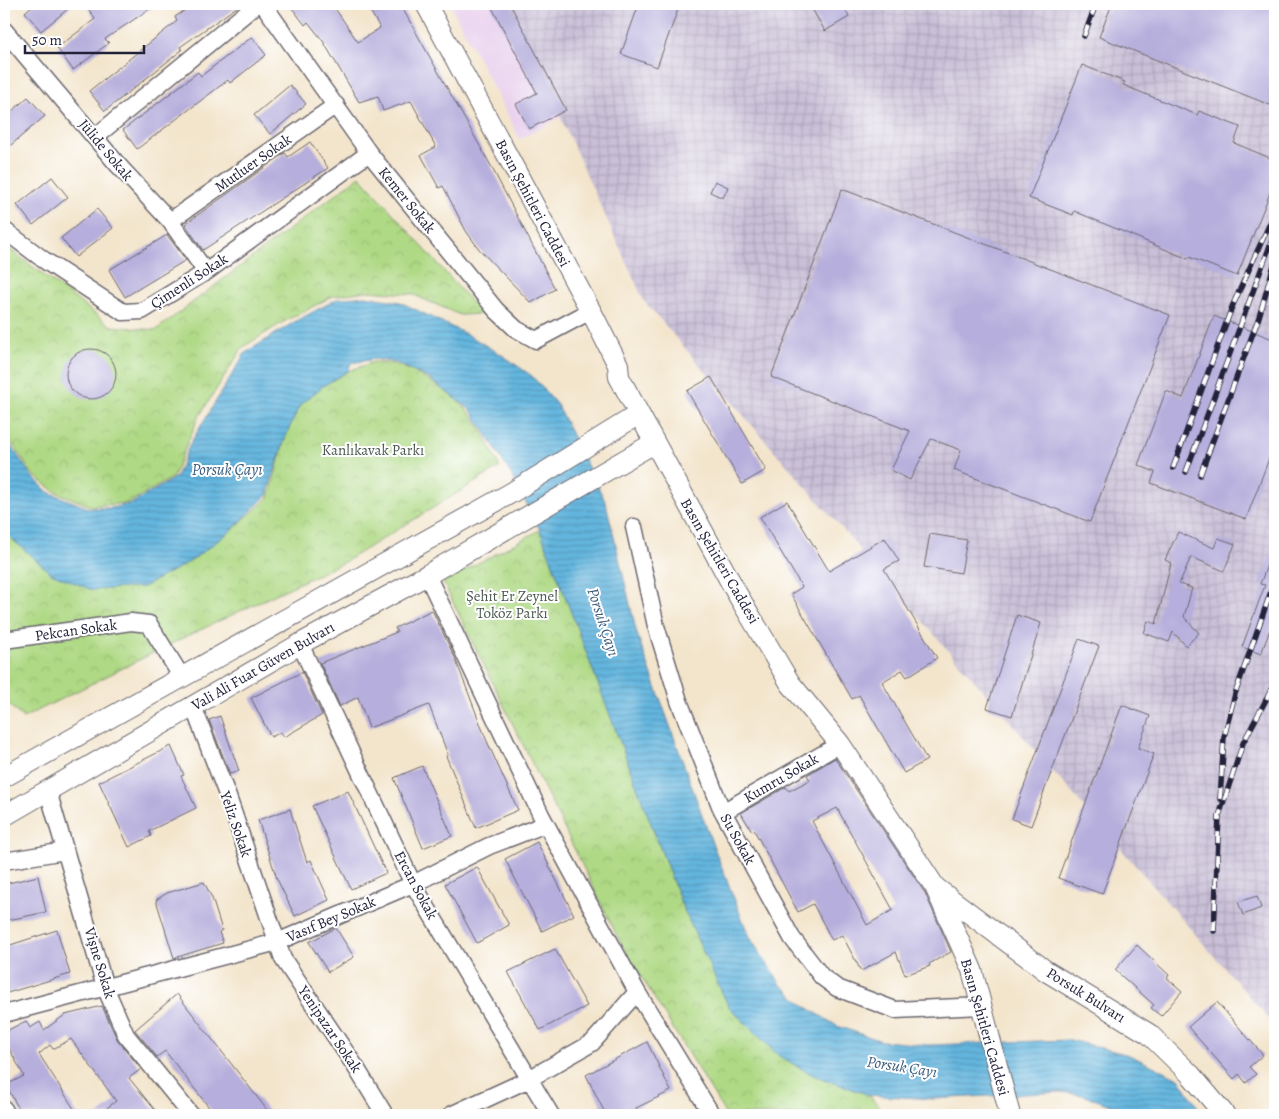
<svg xmlns="http://www.w3.org/2000/svg" width="1279" height="1119" viewBox="0 0 1279 1119" font-family="Alegreya,serif">
<style>
.built{fill:#e9d2ee}
.industrial{fill:url(#industrial-grid)}
.park{fill:url(#park-crowns);stroke:#687e60}
.water{fill:url(#water-rules);stroke:#436c8d}
.building{fill:#b6aedc;fill-rule:evenodd}
.lines{fill:none;stroke-linecap:round;stroke-linejoin:round}
.minor-casing{stroke:#6b666e;stroke-width:19}
.major-casing{stroke:#6b666e;stroke-width:22}
.minor{stroke:#fff;stroke-width:16}
.major{stroke:#fff;stroke-width:20}
.rail-casing{stroke:#22223b;stroke-width:5.5}
.rail{stroke:#fff;stroke-width:4;stroke-dasharray:11;stroke-linecap:butt}
.labels{text-anchor:middle;dominant-baseline:central;stroke-width:4;stroke-linejoin:round;paint-order:stroke}
.street-label{font-size:15px;fill:#22223b;stroke:#fff}
.park-label{font-size:15px;fill:#4c5951;stroke:#fff}
.water-label{font-size:16px;font-style:italic;fill:#3c5d7d;stroke:#fff}
</style>
<defs>
<pattern id="industrial-grid" width="8" height="8" patternUnits="userSpaceOnUse" patternTransform="scale(1.25)"><rect width="8" height="8" fill="#c9bfd7"/><path d="M0 4h8M4 0v8" fill="none" stroke="#aca4b9"/></pattern>
<pattern id="park-crowns" width="20" height="18" patternUnits="userSpaceOnUse" patternTransform="scale(1.25)"><rect width="20" height="18" fill="#afd984"/><path d="M2 6a3 3 0 1 1 6 0M12 15a3 3 0 1 1 6 0" fill="none" stroke="#96ba73"/></pattern>
<pattern id="water-rules" width="6" height="5" patternUnits="userSpaceOnUse" patternTransform="scale(1.25)"><rect width="6" height="5" fill="#64b6df"/><path d="M0 2.5h6" fill="none" stroke="#5294b6"/></pattern>
</defs>
<rect width="100%" height="100%" fill="#fff"/>
<filter id="ink" filterUnits="userSpaceOnUse"><feTurbulence type="fractalNoise" baseFrequency=".02" numOctaves="2"/><feDisplacementMap in="SourceGraphic" scale="10" xChannelSelector="R" yChannelSelector="G"/><feConvolveMatrix kernelMatrix="1 2 1 2 8 2 1 2 1" color-interpolation-filters="sRGB"/></filter>
<filter id="wash" filterUnits="userSpaceOnUse"><feTurbulence type="fractalNoise" baseFrequency=".0096" numOctaves="4" result="noise"/><feDisplacementMap in="SourceGraphic" scale="20" xChannelSelector="R" yChannelSelector="G"/><feGaussianBlur stdDeviation="1.12" result="paint"/><feColorMatrix in="noise" values="0 0 0 0 0 0 0 0 0 0 0 0 0 0 0 0 0 1.4 0 .05"/><feComposite in="paint" operator="in"/></filter>
<g filter="url(#wash)">
<rect width="100%" height="100%" fill="#f3e5cc"/>
<path class="built" d="M450,4H668L644,73L520,139Z"/>
<path class="industrial" d="M509,4H1275V1026L644,301Z"/>
<path class="park" d="M360,176L482,314L460,315L412,294L366,291L333,296L285,321L243,347L198,418L173,477L129,503L90,506L56,492L32,474L4,431V245L111,326L156,330Z
M374,362C381,363 390,363 397,365C417,371 457,397 470,413C483,429 491,449 500,467L346,561L181,639L23,718L4,700V532L51,573L143,587L189,562L232,530L269,497L286,435L300,405L323,386L348,371Z
M540,530L681,903L729,1007L779,1056L813,1075L869,1095L885,1114L726,1115L620,942L443,582Z"/>
<path class="water" d="M365,296L400,302L468,335L502,355L532,376L557,405L606,503L637,634L711,840L749,936L781,985L805,1006L837,1026L882,1041L928,1045L1070,1040L1129,1055L1179,1078L1203,1115H1124L1110,1105L1083,1095L1061,1092L933,1099L869,1095L813,1075L779,1056L729,1007L716,980L681,903L540,530L511,474L471,410L428,378L397,363L375,359L351,363L348,371L323,386L300,405L286,435L267,495L232,530L189,562L143,587L92,590L51,573L4,532V436L31,475L48,492L88,508H110L131,504L176,477L190,444L245,353L296,321L337,299Z"/>
<g id="blocks">
<path class="building" d="M34,4H74L41,31L25,12Z
M85,4H157L105,39L109,43L73,70L57,48L95,19Z
M194,4H241L180,47L182,50L105,111L89,91L177,21L175,17Z
M289,4H332L358,42L380,28L366,4H400L490,164L555,289L531,303L479,249L466,231L443,186L439,188L421,155L436,147L411,101L383,111L378,96L359,102L323,41L308,22L305,25Z
M490,4H510L566,110L529,129L516,104L537,93Z
M639,4H680L657,67L621,54Z
M821,4H842L849,17L825,31L812,9Z
M1112,4H1275V107L1099,37Z
M252,37L266,55L230,83L228,80L137,149L123,130L198,72L201,76Z
M1082,65L1125,82L1123,85L1197,115L1199,111L1240,127L1234,143L1275,160V180L1237,276L1189,257L1188,259L1074,211L1073,215L1029,198Z
M290,85L306,104L270,134L254,115Z
M28,97L45,116L4,151V118Z
M310,142L328,168L203,250L185,224L285,153L288,157Z
M52,177L68,197L33,225L17,205Z
M715,181L728,187L723,198L710,192Z
M842,189L1170,315L1090,522L954,470L961,450L931,439L910,480L891,470L910,431L771,377Z
M97,209L113,228L76,257L61,238Z
M167,235L186,260L125,297L109,270Z
M1214,316L1275,340V443L1246,519L1151,483L1155,472L1138,465L1166,391L1183,398Z
M66 374a25 25 0 1 1 50 0a25 25 0 1 1-50 0Z
M711,377L766,470L742,484L687,391Z
M787,501L829,571L885,538L899,561L884,569L937,658L907,677L902,670L882,682L927,760L904,773L859,695L852,699L791,594L802,587L760,517Z
M1178,532L1214,548L1218,538L1235,544L1224,571L1191,557L1179,584L1192,588L1184,617L1199,633L1186,646L1173,632L1169,642L1144,633L1148,621L1156,624L1171,563L1165,560Z
M930,534L967,540L961,573L924,567Z
M1274,547L1275,616L1261,654L1242,647L1265,585L1260,584Z
M432,610L455,658L486,739L518,810L476,828L446,756L448,755L429,705L369,728L358,697L340,706L320,663L397,632L395,628Z
M1017,615L1041,623L1012,716L987,708Z
M1079,639L1099,646L1031,826L1012,819Z
M302,672L322,715L284,737L281,732L271,737L251,698Z
M1122,705L1150,716L1138,748L1154,754L1102,894L1058,878Z
M220,716L239,771L230,774L209,720Z
M171,746L184,775L181,776L196,808L149,831L151,836L129,847L99,782Z
M835,758L925,893L951,952L929,964L930,966L905,975L896,952L861,971L842,935L832,940L813,904L798,912L754,830L752,831L741,813L786,787L789,791L810,780L807,775ZM837,808L893,910L867,925L812,821Z
M422,766L452,836L423,848L394,778Z
M348,791L386,873L351,889L312,806Z
M290,809L307,862L311,860L329,900L295,916L277,879L258,820Z
M537,842L574,915L542,931L505,859Z
M477,867L509,925L477,943L445,884Z
M38,876L46,912L4,921V884Z
M204,882L212,898L222,930L219,932L223,943L174,958L156,900L167,893Z
M1257,896L1261,908L1243,915L1238,902Z
M336,928L354,957L328,972L309,942Z
M57,930L70,974L4,994V947Z
M1137,945L1169,975L1167,978L1182,991L1161,1016L1151,1008L1154,1005L1115,970Z
M555,949L587,1006L540,1030L508,972Z
M177,994L271,1115H215L165,1051L157,1057L135,1030Z
M1217,1002L1263,1055L1249,1067L1256,1074L1246,1083L1239,1074L1234,1079L1188,1027Z
M102,1006L117,1039L141,1069L129,1078L159,1115H98L116,1101L71,1039L53,1049L50,1045L39,1054L78,1115H22L6,1085L24,1076L4,1039V1032L26,1021L30,1028L40,1022L44,1030L65,1015Z
M647,1042L671,1091L636,1108L637,1111L628,1115H606L586,1075Z"/>
</g>
</g>
<g filter="url(#ink)">
<use href="#blocks" fill-opacity="0" stroke="#6b666e" stroke-width="1"/>
<g class="lines">
<defs>
<path id="minor" d="M263,4L369,153L496,310L516,329L536,340L581,316
M4,30L118,165L170,221L206,272
M95,137L257,4
M170,221L336,105
M4,230L44,260L123,312L142,311L206,272L369,153
M634,527L656,626L679,701L721,808L792,938L822,977L837,988L895,1010L982,1006
M427,575L541,815L637,992L712,1115
M4,640L131,622L149,624L181,676
M300,644L413,884L551,1115
M193,706L228,797L283,959L355,1066L385,1115
M48,791L105,987L126,1035L191,1115
M723,812L840,744
M4,861L65,851
M4,1014L277,942L413,884L489,846L546,824
M4,1109L7,1115
M451,1115L529,1079L592,1043L637,992"/>
<path id="major" d="M426,4L594,317L618,365L619,377L736,592L790,683L840,744L935,887L972,970L1010,1115
M4,777L511,493L639,414
M4,816L300,644L427,575L654,443
M936,888L1046,971L1149,1034L1190,1074L1225,1115"/>
</defs>
<use href="#minor" class="minor-casing"/>
<use href="#major" class="major-casing"/>
<use href="#minor" class="minor"/>
<use href="#major" class="major"/>
<defs>
<path id="rail" d="M1084,36L1096,4
M1173,468L1232,307L1275,212
M1186,472L1275,232
M1200,475L1259,317L1275,261
M1220,799L1224,737L1235,694L1275,580
M1214,931L1219,816L1243,743L1275,683"/>
</defs>
<use href="#rail" class="rail-casing"/>
<use href="#rail" class="rail"/>
</g>
</g>
<g class="labels">
<g class="street-label">
<text transform="translate(106 150) rotate(50)">Jülide Sokak</text>
<text transform="translate(253 163) rotate(-35)">Mutluer Sokak</text>
<text transform="translate(407 200) rotate(51)">Kemer Sokak</text>
<text transform="translate(533 203) rotate(62)">Basın Şehitleri Caddesi</text>
<text transform="translate(189 281) rotate(-33)">Çimenli Sokak</text>
<text transform="translate(720 561) rotate(60)">Basın Şehitleri Caddesi</text>
<text transform="translate(76 630) rotate(-8)">Pekcan Sokak</text>
<text transform="translate(263 666) rotate(-30)">Vali Ali Fuat Güven Bulvarı</text>
<text transform="translate(781 778) rotate(-30)">Kumru Sokak</text>
<text transform="translate(236 824) rotate(71)">Yeliz Sokak</text>
<text transform="translate(738 839) rotate(61)">Su Sokak</text>
<text transform="translate(416 885) rotate(62)">Ercan Sokak</text>
<text transform="translate(331 919) rotate(-23)">Vasıf Bey Sokak</text>
<text transform="translate(100 963) rotate(73)">Vişne Sokak</text>
<text transform="translate(1086 995) rotate(32)">Porsuk Bulvarı</text>
<text transform="translate(985 1027) rotate(74)">Basın Şehitleri Caddesi</text>
<text transform="translate(330 1029) rotate(56)">Yenipazar Sokak</text>
</g>
<g class="park-label">
<text x="373" y="450">Kanlıkavak Parkı</text>
<text x="512" y="596">Şehit Er Zeynel<tspan x="512" dy="17">Toköz Parkı</tspan></text>
</g>
<g class="water-label">
<text x="227" y="470">Porsuk Çayı</text>
<text transform="translate(603 622) rotate(72)">Porsuk Çayı</text>
<text transform="translate(902 1067) rotate(9)">Porsuk Çayı</text>
</g>
</g>
<rect width="1279" height="1119" fill="none" stroke="#fff" stroke-width="20"/>
<path d="M25 45v8h119v-8" fill="none" stroke="#22223b" stroke-width="2.5"/>
<text x="32" y="45" font-size="15" fill="#22223b" stroke="#ffffff" stroke-width="4" paint-order="stroke">50 m</text>
</svg>
